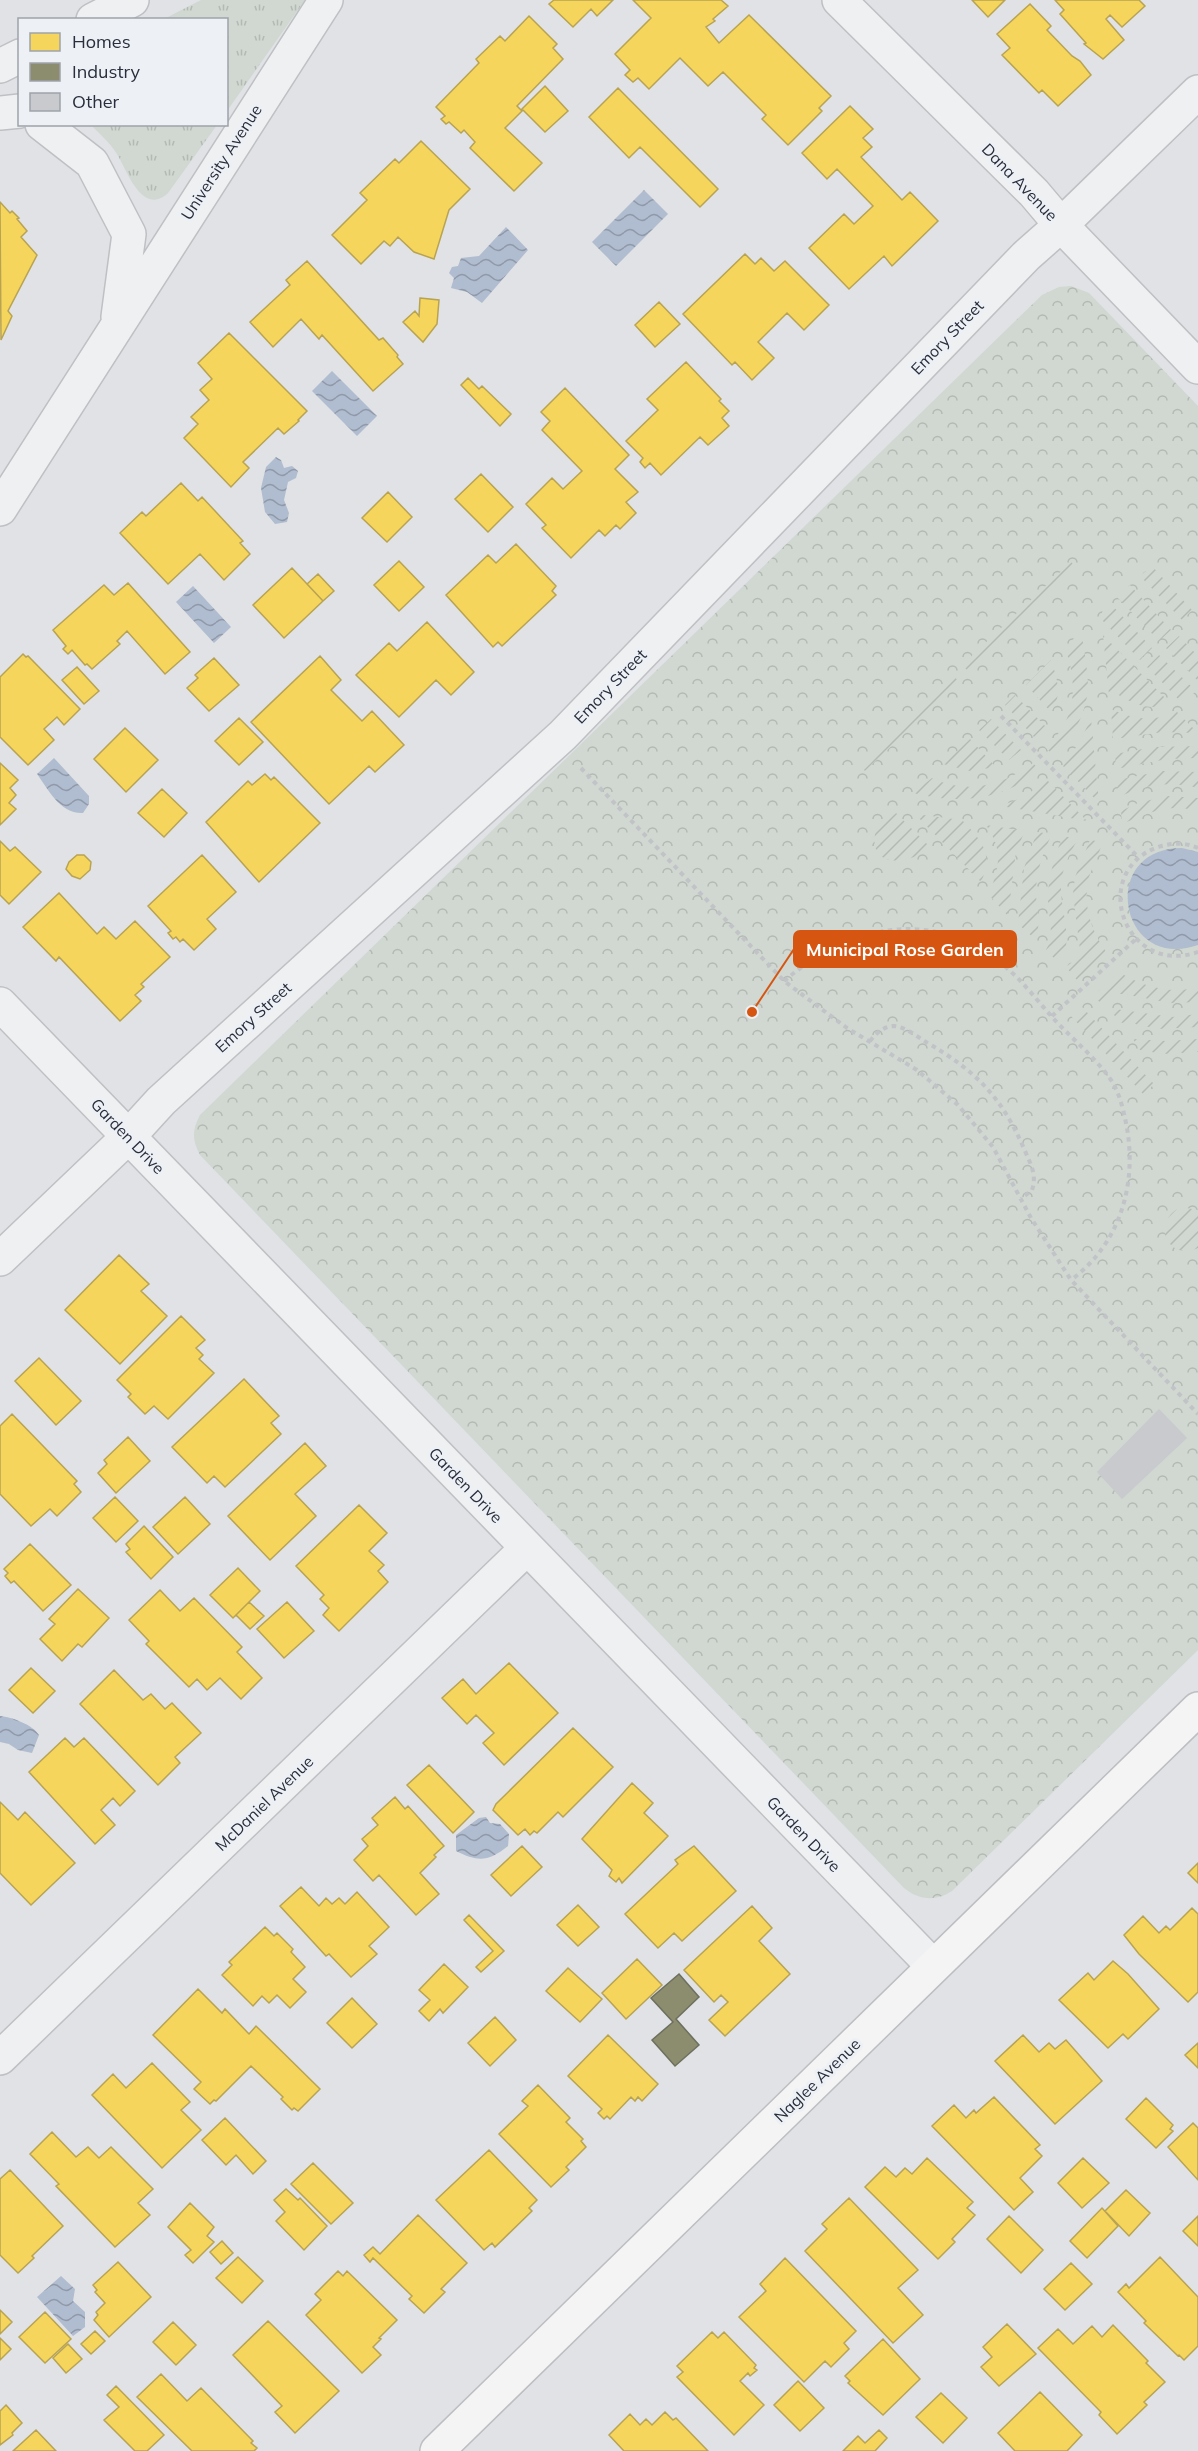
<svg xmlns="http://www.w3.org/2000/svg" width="1198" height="2451" viewBox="0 0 1198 2451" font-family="Mulish,sans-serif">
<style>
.grass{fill:url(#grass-tufts)}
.forest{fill:url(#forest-crowns)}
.garden{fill:url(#garden-furrows)}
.water{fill:url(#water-waves)}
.homes{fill:#f6d55c;stroke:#b8a352;stroke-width:1.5}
.industry{fill:#8c8c6e;stroke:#6e705f;stroke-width:1.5}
.building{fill:#c8cacd}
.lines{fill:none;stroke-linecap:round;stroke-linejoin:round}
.minor-casing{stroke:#bec0c3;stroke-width:36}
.major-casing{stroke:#bcbec2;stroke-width:36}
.path{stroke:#c1c3c7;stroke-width:4;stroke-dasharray:4.5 4.5;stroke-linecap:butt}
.minor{stroke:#eff0f1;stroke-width:33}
.major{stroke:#f4f4f5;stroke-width:33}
.labels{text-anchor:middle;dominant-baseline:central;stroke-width:6;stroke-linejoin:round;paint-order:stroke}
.street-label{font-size:16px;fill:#282e3c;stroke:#edf0f4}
.leader{fill:none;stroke:#d55511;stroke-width:2}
.callout-dot{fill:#d55511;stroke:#edf0f4;stroke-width:2}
.callout{fill:#d55511;stroke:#d55511;stroke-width:2}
.callout-label{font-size:18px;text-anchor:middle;font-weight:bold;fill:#fff}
</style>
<defs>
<pattern id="grass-tufts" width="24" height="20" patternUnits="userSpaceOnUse" patternTransform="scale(1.5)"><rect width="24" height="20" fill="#d0d8d1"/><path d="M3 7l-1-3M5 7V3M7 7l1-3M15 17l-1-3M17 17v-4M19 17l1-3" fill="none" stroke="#b3bab4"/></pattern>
<pattern id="forest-crowns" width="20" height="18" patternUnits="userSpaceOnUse" patternTransform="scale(1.5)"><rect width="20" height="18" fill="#d0d8d1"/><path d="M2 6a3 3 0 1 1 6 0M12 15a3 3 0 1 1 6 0" fill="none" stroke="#b3bab4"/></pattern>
<pattern id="garden-furrows" width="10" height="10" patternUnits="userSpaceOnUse" patternTransform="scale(1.5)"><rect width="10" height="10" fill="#d0d8d1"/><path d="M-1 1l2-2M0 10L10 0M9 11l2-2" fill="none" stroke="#b3bab4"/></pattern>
<pattern id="water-waves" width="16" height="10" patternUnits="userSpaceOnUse" patternTransform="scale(1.5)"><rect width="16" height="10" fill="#b0bccf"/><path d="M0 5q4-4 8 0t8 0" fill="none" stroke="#8f99a9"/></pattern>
</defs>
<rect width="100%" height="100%" fill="#e0e2e5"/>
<path class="grass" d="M201,0H305L227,111L226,20L164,19Z
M91,125H217L168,193C142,217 127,170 117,154C110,143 100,134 91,125Z"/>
<path class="forest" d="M1071,286L1089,293L1198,406V1650L952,1891C935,1902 919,1900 904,1888L200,1155C192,1140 192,1130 200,1115L1042,295L1059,287Z"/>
<path class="garden" d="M1071,562L1077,568L969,672L962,665Z
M1152,566L1192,610L1182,620L1140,576Z
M1130,585L1171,630L1159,641L1116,596Z
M1110,603L1152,648L1140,660L1102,620V612Z
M1081,631C1084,649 1088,670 1088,688C1087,711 1072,742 1054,756L1045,747C1077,722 1078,682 1065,648Z
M1103,635L1170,703C1148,712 1134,704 1115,693L1109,695Z
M1179,636L1198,656V681L1166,648Z
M1159,655L1196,691L1183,704L1147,667Z
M1051,660C1057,678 1063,695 1051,712L1026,685Z
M953,675L959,682L865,771L858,764Z
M1015,695L1045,726L1034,737L1005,705Z
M1111,709C1132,719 1154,723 1176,711L1198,733L1163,732L1113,739Z
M991,719L1021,750L1009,760L979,730Z
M1091,719L1099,803L1063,766L1079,743Z
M970,739L996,767L970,771L943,764Z
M1198,746V758L1167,759L1116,769L1115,754L1154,747Z
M1033,763L1040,771C1001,800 959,805 913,793L932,778C968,795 1002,786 1033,763Z
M1162,771L1198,772V788C1170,781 1146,784 1119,797L1117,780Z
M1047,780L1087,821L1001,806L1025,796Z
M1167,796L1198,798V811C1167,803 1150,813 1122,824L1121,811L1138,803Z
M896,813L930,847C909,866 866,869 876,830Z
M915,814L962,820C982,841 994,853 981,882Z
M986,825L1025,831L1016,851L1008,916L989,895C999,867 1004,851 986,825Z
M1037,832L1052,834C1043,853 1036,871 1036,893C1036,909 1042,924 1035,939L1018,924L1024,868Z
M1063,836L1078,839C1069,854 1061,870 1061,888C1060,910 1076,945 1058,962L1046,950C1056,933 1047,914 1048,895C1049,875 1055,854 1063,836Z
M1090,840L1103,842C1099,853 1093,865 1089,877C1082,905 1091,931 1107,953L1077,980L1066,967L1071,963L1080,950L1073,894L1075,877Z
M1119,972C1141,986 1172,995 1198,987V1002L1170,1003L1124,994H1117L1104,1006L1093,996Z
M1082,1007L1154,1084L1144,1095L1071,1016Z
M1115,1009L1172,1017L1198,1014V1027L1158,1029L1126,1022L1122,1023L1110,1011Z
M1133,1039L1166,1041L1198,1039V1052L1163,1054L1140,1050Z
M1181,1207L1198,1210V1248C1169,1262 1149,1223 1181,1207Z"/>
<path class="water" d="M644,190L668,214L616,266L592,242Z
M506,227L528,250L482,303L467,292L451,288L454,278L449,273L452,267L458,266L461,258L479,256Z
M332,371L377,416L357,436L312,391Z
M276,457L281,460L284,468L292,466L298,471L296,478L288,482L284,500L289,513L287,522L275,524L265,512L261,488L266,467Z
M193,586L231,627L214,643L176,602Z
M54,758L89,796V804L83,813C60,814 48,789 37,774Z
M1182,848L1198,852V945C1119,973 1097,848 1182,848Z
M0,1716C12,1717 33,1725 39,1735L32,1753L18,1750L9,1744L0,1742Z
M486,1817L490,1823L500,1824L509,1834L508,1846C488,1862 478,1862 456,1851V1835L479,1818Z
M61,2276L75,2289L73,2301L85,2312V2327L73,2336L37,2297Z"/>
<path class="homes" d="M554,0H613L597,16L591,9L573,27L549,4Z
M633,0H721L728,6L713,19L715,21L706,27L719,43L749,15L831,96L819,108L822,111L788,145L762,119L766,115L723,72L708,86L680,58L649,89L638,78L633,82L625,75L630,70L615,54L651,18Z
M972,0H1005L988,17Z
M1055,0H1139L1145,6L1122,27L1110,15L1106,19L1124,40L1103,59L1084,44L1086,43L1060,14L1064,10Z
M1030,4L1051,26L1047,30L1072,56L1080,61L1091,75L1058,106L1042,90L1039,93L1002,55L1010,48L997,34Z
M529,16L557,44L553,48L563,59L517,106L522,111L505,128L542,163L514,191L470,148L475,142L464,130L461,133L449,122L446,124L441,119L445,116L436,107L479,63L476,59L500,36L505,41Z
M545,86L568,111L545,132L522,109Z
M618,88L718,189L700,207L640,147L629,158L589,117Z
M850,106L873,129L863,138L872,147L861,157L902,200L910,192L938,221L892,266L884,256L849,289L809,248L844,214L854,224L873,206L837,169L827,179L802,153Z
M421,141L470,189L449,210L434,259L414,252L398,237L390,246L384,241L361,264L332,235L367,200L360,193L395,159L399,163Z
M0,202L10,213L12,211L19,218L17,219L27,231L21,237L37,255L8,311L12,316L1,340Z
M745,254L755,264L761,258L774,271L785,261L829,305L804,330L787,313L758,342L774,358L752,380L735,362L732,365L683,314Z
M307,261L379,340L383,338L398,355L397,357L403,364L373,391L322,335L319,339L301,319L273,347L250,322L290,285L286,280Z
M420,298L439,300L437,324L423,342L403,322L415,311L419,316Z
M659,302L680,324L655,347L635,325Z
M229,333L307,411L298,420L299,421L284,434L278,428L243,462L249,468L231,487L184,438L198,424L191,417L209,400L200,390L212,379L198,363Z
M686,362L721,399L719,401L729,411L722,418L729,426L708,445L700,437L661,475L650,463L645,468L640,462L643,458L626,441L658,410L647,399Z
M468,378L479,389L482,386L511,414L500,426L461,385Z
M565,388L629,455L615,469L638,492L626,502L636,513L620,529L616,525L605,536L599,530L571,558L542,528L546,525L526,504L552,478L563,489L582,471L542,430L550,421L541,412Z
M481,474L513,507L488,532L455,499Z
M181,483L198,501L202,497L243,541L240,543L250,554L224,580L200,554L168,584L120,533L142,512L146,516Z
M388,492L412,517L387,542L362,518Z
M516,544L556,586L552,591L556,595L502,646L498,642L493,647L446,595L488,555L496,563Z
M399,561L424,587L399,611L374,585Z
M292,568L323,601L284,638L253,605Z
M318,574L334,591L323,601L307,584Z
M128,583L190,652L165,674L127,631L117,641L120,644L92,669L87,664L85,665L72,650L68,654L63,649L66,646L53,630L104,585L114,595Z
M427,622L474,672L451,695L436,680L399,717L356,675L389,643L397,651Z
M23,654L26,657L28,656L80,709L64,725L57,717L44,729L54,740L28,765L0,737V677Z
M320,656L341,680L331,690L362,721L372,711L404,745L375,772L369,766L329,804L251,722Z
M214,658L239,685L209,711L187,688L198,678L195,675Z
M77,667L99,691L84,704L62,680Z
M239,718L263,742L239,765L215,741Z
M125,728L158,760L126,792L94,759Z
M0,763L18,780L10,788L16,795L9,803L16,809L0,825Z
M265,774L271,780L274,777L320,823L259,882L206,822L248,781L252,785Z
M162,789L187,813L164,837L138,813Z
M0,841L10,851L15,847L41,872L9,904L0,895Z
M77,855H84L91,862L90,870L80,879L72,876L66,869L69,862Z
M202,855L236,892L207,919L216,929L194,950L183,939L180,942L176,937L173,939L168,933L171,931L148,906Z
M59,893L97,934L104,927L116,939L135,921L170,957L141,984L144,987L135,995L141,1001L120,1021L59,957L56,961L23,927Z
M119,1255L149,1284L141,1291L167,1316L120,1364L65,1310Z
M181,1316L205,1340L196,1348L203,1355L199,1359L214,1373L168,1419L154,1406L145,1414L128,1397L131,1394L117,1380Z
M39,1358L81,1401L56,1425L15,1381Z
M244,1379L279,1416L271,1423L281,1434L225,1487L214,1476L207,1483L172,1447Z
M12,1414L77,1481L74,1484L81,1492L57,1516L50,1509L31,1526L0,1494V1426Z
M128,1437L150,1461L116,1493L98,1473L107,1464L104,1460Z
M305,1443L326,1466L295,1494L316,1516L270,1560L228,1516Z
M115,1497L138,1521L116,1542L93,1518Z
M185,1497L210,1524L178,1554L153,1527Z
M359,1505L387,1533L369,1551L384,1565L378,1571L388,1582L339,1631L323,1615L329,1608L320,1599L324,1595L296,1566Z
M144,1526L173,1557L151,1579L126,1552L130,1549L126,1544Z
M30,1544L71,1585L43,1611L14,1581L11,1583L5,1576L8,1573L4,1569Z
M238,1568L260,1591L233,1618L210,1595Z
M78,1589L109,1618L82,1647L78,1644L62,1661L40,1639L55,1624L49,1619Z
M160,1590L180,1611L194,1598L242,1647L237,1652L262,1678L241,1699L220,1678L207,1690L197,1679L189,1687L146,1644L149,1641L129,1620Z
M249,1602L264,1616L250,1629L236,1615Z
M287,1602L314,1631L284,1658L257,1629Z
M509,1663L558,1713L504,1765L483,1743L494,1733L476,1715L467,1724L442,1698L463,1679L476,1694Z
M31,1668L55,1691L33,1713L9,1690Z
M114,1670L143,1700L151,1694L165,1709L172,1703L201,1733L175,1757L180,1763L158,1785L80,1704Z
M573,1728L613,1767L563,1817L558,1812L537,1833L534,1831L530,1835L525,1829L518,1835L493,1810L496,1804Z
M65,1738L74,1747L84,1738L135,1791L120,1806L113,1798L101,1810L115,1825L95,1844L29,1772Z
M429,1765L474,1812L453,1833L407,1785Z
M632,1783L653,1803L644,1813L668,1836L622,1883L619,1878L616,1882L609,1876L612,1870L582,1839Z
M395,1797L405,1809L408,1806L444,1846L434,1855L436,1857L420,1873L439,1894L416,1915L379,1875L373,1881L354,1860L368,1846L362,1839L378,1825L372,1818Z
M0,1802L18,1820L25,1812L75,1863L31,1905L0,1873Z
M522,1846L542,1867L511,1896L491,1875Z
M694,1846L736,1891L682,1941L674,1933L658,1948L625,1914L678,1864L675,1860Z
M1198,1863V1883L1188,1873Z
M301,1887L319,1906L326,1898L332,1904L339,1898L345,1904L357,1892L389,1927L369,1946L377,1954L351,1977L329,1954L326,1956L280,1906Z
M578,1905L599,1927L578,1946L557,1925Z
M752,1906L772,1928L759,1941L790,1974L725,2036L709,2020L728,2002L721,1995L714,2002L684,1970Z
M1192,1908L1198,1914V1992L1188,2002L1139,1954L1124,1935L1143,1916L1159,1933L1166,1926L1170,1930Z
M469,1915L504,1951L481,1972L476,1967L493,1951L464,1920Z
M265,1927L274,1936L277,1933L293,1949L291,1952L305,1967L293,1979L306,1992L290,2008L277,1995L269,2003L262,1996L253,2006L222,1975L232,1965L229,1962Z
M637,1959L662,1985L626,2019L602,1993Z
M1113,1961L1128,1974L1159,2009L1128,2039L1123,2034L1108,2048L1059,2000L1088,1973L1094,1980Z
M444,1964L468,1987L443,2013L440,2009L429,2021L419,2011L430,2000L419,1990Z
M568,1968L602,1999L580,2022L546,1991Z
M198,1989L222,2013L225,2009L249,2034L256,2026L320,2089L298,2111L294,2108L292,2110L281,2099L283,2097L251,2066L216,2101L214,2100L210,2104L194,2089L201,2082L153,2035Z
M352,1998L377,2024L352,2048L327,2023Z
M495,2017L516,2040L490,2066L468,2043Z
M608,2035L658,2084L642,2101L638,2097L635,2101L631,2097L610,2119L607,2116L604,2119L598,2113L602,2109L568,2076Z
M1023,2035L1039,2052L1049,2043L1055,2049L1066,2040L1102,2081L1055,2124L995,2061Z
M1198,2043V2068L1185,2055Z
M152,2063L190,2102L181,2110L201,2130L162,2168L92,2095L113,2074L126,2088Z
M538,2085L570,2118L566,2122L583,2139L581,2141L586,2147L566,2167L569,2170L551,2187L499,2134L528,2106L522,2101Z
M994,2097L1040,2145L1035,2149L1042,2156L1020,2178L1033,2192L1014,2210L932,2126L954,2105L966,2118L974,2110L976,2113Z
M1146,2098L1173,2125L1170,2129L1173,2131L1156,2148L1126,2119Z
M225,2118L266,2161L253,2174L236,2155L226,2165L202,2140Z
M1193,2123L1198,2128V2180L1168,2147Z
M52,2132L76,2157L88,2147L99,2158L111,2147L153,2189L138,2203L150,2215L115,2247L56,2186L59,2184L30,2154Z
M489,2150L537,2200L529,2208L532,2211L495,2247L492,2243L484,2250L436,2200Z
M927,2158L973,2202L967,2208L975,2215L952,2239L955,2242L938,2259L865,2187L885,2167L896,2177L905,2168L912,2174Z
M1083,2158L1109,2183L1082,2208L1058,2183Z
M313,2163L353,2203L331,2224L291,2184Z
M10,2170L63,2226L32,2256L34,2258L18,2273L0,2255V2179Z
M286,2189L298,2200L300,2198L327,2226L304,2250L276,2221L285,2212L274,2200Z
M1126,2190L1150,2213L1129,2236L1105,2211Z
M849,2198L918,2270L898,2288L923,2315L893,2343L805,2251L827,2229L822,2224Z
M190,2203L214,2227L207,2236L214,2242L193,2263L185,2255L191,2250L168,2227Z
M1102,2208L1118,2226L1087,2258L1070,2241Z
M418,2215L467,2263L441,2289L445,2292L424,2313L409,2299L412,2296L373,2258L370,2262L364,2255L373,2247L380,2254Z
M1009,2216L1043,2250L1021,2273L987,2239Z
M1198,2216V2246L1183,2231Z
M222,2241L233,2253L221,2264L210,2252Z
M238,2257L263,2281L242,2303L216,2278Z
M1160,2257L1198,2297V2346L1184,2360L1179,2355L1178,2356L1144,2323L1146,2321L1118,2292L1126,2284L1129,2288Z
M785,2258L856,2331L844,2343L849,2349L831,2367L825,2361L804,2382L739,2317L766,2291L760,2284Z
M118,2262L151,2297L109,2337L94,2320L98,2315L96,2312L105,2303L95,2292L97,2290L93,2285Z
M1071,2263L1092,2284L1065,2310L1044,2289Z
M338,2271L343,2276L347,2271L397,2320L379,2338L381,2339L373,2347L381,2355L362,2373L306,2315L321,2300L315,2294Z
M0,2310L12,2322L0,2334Z
M45,2312L71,2339L45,2363L19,2337Z
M268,2321L339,2391L295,2433L275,2412L282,2406L233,2355Z
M173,2322L196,2345L176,2365L153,2342Z
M1007,2324L1036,2354L999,2386L981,2367L992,2357L983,2347Z
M1113,2325L1148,2361L1146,2363L1165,2382L1144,2402L1147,2405L1117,2434L1099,2415L1101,2412L1038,2348L1058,2329L1073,2344L1092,2326L1102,2337Z
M95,2331L105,2341L91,2354L81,2344Z
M712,2332L718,2338L724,2332L756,2365L754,2368L757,2370L750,2376L748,2373L740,2381L764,2405L734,2435L677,2377L683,2372L677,2366Z
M0,2338L11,2349L0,2360Z
M883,2339L920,2379L883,2415L848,2383L850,2381L845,2376Z
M68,2344L82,2359L66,2373L53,2358Z
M161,2374L187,2401L201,2388L253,2441L251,2443L257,2448L254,2451H192L137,2397Z
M798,2381L824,2408L800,2431L774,2405Z
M116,2386L164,2435L147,2451H135L104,2420L119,2407L107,2395Z
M1040,2392L1082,2435L1067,2451H1015L998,2433Z
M941,2393L967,2418L943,2443L916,2417Z
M6,2405L22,2423L12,2433L13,2435L0,2445V2411Z
M665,2412L673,2420L676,2418L708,2451H624L609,2435L630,2414L640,2425L646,2419L652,2425Z
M36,2430L56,2451H13Z
M879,2430L887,2438L875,2451H843L858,2436L865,2443Z"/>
<path class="industry" d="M679,1974L699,1997L676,2019L699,2045L675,2066L652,2040L673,2022L651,1998Z"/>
<path class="building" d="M1159,1409L1187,1438L1122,1499L1097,1472Z"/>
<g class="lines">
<defs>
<path id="minor" d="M839,0L1034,193L1061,225L1198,367
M93,20L132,0
M0,66L20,56
M0,113L20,111
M42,124L92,163L129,234L118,317
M0,509L326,0
M0,1004L933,1966
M0,1259L129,1136L161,1101L563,735L1026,256L1061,225L1198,92
M0,2058L527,1548"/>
<path id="major" d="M437,2451L1198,1709"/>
</defs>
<use href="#minor" class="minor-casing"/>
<use href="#major" class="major-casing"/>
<path class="path" d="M1001,716L1139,858
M581,768L784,981L847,1028L917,1070L958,1105L993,1147L1031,1218L1071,1280L1198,1414
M1198,848C1185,842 1171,843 1158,847C1088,872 1124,977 1198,952
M784,981C849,926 930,906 1002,964C1021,979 1036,999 1052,1017C1071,1038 1095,1057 1111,1080C1119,1092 1123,1108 1126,1123C1138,1182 1121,1243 1071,1280
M1052,1016L1136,939
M870,1041C876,1033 883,1027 893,1026C904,1026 916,1036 926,1042C976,1071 1002,1097 1025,1151C1031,1165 1037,1175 1032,1190L1021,1199"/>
<use href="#minor" class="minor"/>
<use href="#major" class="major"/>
</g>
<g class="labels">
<g class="street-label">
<text transform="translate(221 162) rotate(-57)">University Avenue</text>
<text transform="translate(1020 182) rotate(46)">Dana Avenue</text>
<text transform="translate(947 337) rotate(-46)">Emory Street</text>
<text transform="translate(610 686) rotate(-46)">Emory Street</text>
<text transform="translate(253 1017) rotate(-42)">Emory Street</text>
<text transform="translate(128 1136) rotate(46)">Garden Drive</text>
<text transform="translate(466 1485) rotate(46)">Garden Drive</text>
<text transform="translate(264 1803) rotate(-44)">McDaniel Avenue</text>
<text transform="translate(804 1834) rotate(46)">Garden Drive</text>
<text transform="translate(817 2080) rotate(-44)">Naglee Avenue</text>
</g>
</g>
<path class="leader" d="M752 1012L794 949"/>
<circle class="callout-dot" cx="752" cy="1012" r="6"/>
<rect class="callout" x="794" y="931" width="222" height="36" rx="6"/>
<g class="callout-label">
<text x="905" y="956">Municipal Rose Garden</text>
</g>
<rect x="18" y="18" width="210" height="108" fill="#edf0f4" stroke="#9ea2aa" stroke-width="1.5"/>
<rect x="30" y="33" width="30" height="18" fill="#f6d55c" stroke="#9ea2aa" stroke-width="1.5"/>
<text x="72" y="48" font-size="18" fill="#282e3c">Homes</text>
<rect x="30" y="63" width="30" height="18" fill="#8c8c6e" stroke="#9ea2aa" stroke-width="1.5"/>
<text x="72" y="78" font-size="18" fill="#282e3c">Industry</text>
<rect x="30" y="93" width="30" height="18" fill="#c8cacd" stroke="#9ea2aa" stroke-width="1.5"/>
<text x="72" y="108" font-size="18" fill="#282e3c">Other</text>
</svg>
